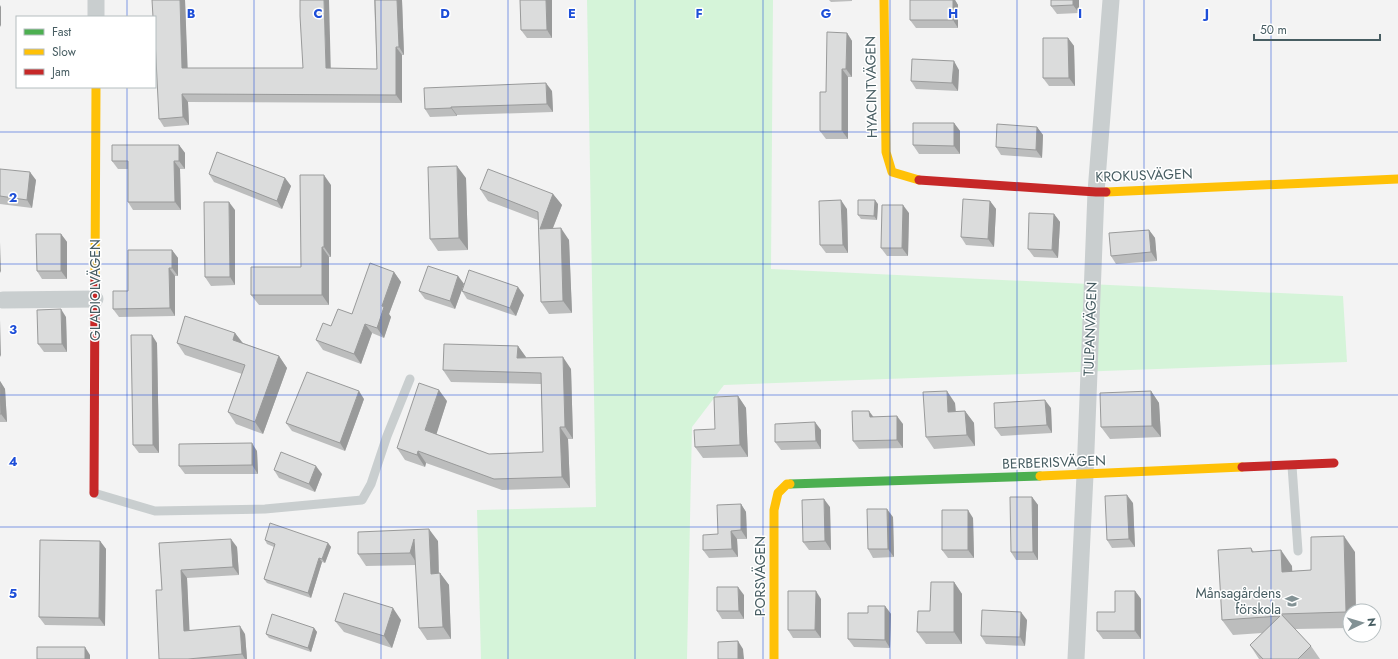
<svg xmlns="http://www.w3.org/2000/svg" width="1398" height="659" viewBox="0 0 1398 659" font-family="Jost,sans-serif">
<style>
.green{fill:#d5f4d9}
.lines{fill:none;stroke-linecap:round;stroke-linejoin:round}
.lane{stroke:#c9cecf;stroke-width:9}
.street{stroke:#c9cecf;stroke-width:17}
.fast{stroke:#4caf50;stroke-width:9}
.slow{stroke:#ffc107;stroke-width:9}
.jam{stroke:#c62828;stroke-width:9}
.wall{fill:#bcbdbd}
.shaded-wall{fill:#999a9a}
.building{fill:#dbdcdc;stroke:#999a9a}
.grid{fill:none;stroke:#1d4ed8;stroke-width:1;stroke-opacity:0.55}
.labels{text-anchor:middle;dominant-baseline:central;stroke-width:3;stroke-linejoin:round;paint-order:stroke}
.street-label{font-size:14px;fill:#475d62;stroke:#fff}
.poi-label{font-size:14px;fill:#475d62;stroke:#fff;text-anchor:end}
.grid-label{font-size:13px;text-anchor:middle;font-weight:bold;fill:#1d4ed8;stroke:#fff;stroke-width:3;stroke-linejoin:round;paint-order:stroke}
</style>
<rect width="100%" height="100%" fill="#f3f3f3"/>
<path class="green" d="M587,0H773L771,269L1343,296L1347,362L724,385L692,427L687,659H481L477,510L596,507Z"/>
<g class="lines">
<path class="lane" d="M1292,466L1298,551
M94,493L155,511L265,509L362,500L371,484L387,436L410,379"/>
<path class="street" d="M96,17V0
M3,300L95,299
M1076,659L1085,475L1096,192L1111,0"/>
<path class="fast" d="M790,484L1040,476"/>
<path class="slow" d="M884,0L886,152L892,172L919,180
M1106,192L1398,179
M95,279L96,87
M1040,476L1242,467
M774,659V510L778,493L787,484H790"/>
<path class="jam" d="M919,180L1096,192H1106
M1242,467L1334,463
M94,493L95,279"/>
</g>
<path class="wall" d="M152,0H185L187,68L377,69L374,0H402L404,55H402V103L188,102L189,125L164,127L159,119L156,43L155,42V17Z
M520,0H552V38H527L521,30Z
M829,0H852V1L831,2Z
M910,0H955L958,5V28H916L910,20Z
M1079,0V13L1057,14L1051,6Z
M847,33L852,41V77H848V139H826L820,131L826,92Z
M1068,38L1074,46L1075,86H1049L1043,78Z
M959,70L958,91L916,89L911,81Z
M552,91L553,112L457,115V116L430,117L425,109Z
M954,123L960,131V154H919L913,145Z
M1037,127L1043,135L1042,158L1001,155L996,147Z
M179,145L185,153V169H180L181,210H133L128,202V169H118L112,161Z
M0,169L36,180L32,208L0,204Z
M209,174L285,178L291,186L282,209L214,182Z
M466,178L468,250L438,251L430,239Z
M331,185V257H329V305H259L251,295L301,267Z
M480,189L553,194L562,205L553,228L569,240L572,313L549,314L541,302L538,220L488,201Z
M990,201L996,209L994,247L966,245L961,237Z
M878,204L877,220L861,219L858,215Z
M847,209L848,253H826L820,245Z
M235,210V285L211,286L205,277Z
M909,213L908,256H887L881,248Z
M1054,214L1060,222L1058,258L1034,257L1028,249Z
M1149,230L1155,238L1157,261L1116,264L1111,256Z
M61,234L67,242V279H42L37,271Z
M172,250L178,258V276H175V316L119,317L113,309L128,291Z
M394,272L401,282L389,314L391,317L384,338L372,333L361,364L323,350L316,340L352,314Z
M458,276L464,284L455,309L425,299L419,291Z
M462,291L524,295L516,316L467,299Z
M66,317L67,352H44L38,344Z
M235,333L243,343L279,356L287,368L263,434L236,424L228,412L242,374L185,355L177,343Z
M157,343L159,453H139L133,445Z
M518,346L526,358L571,369L573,439H568L570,488L502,490L426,463L425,467L405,460L397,448L447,401L436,434L489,454L543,452L541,384L451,382L443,370Z
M0,381L5,389L7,422H0Z
M1151,391L1159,403L1161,437L1110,439L1101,427Z
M738,396L746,408L748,457L703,458L695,447L715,429Z
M364,399L345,451L292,431L286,423Z
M955,403L956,411H965L974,423L975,446L934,449L926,437Z
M1051,408L1052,433L1001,436L995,428Z
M873,417L903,424V448L859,449L853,441Z
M821,430V449L781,450L775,442Z
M257,451L258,474H185L179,466Z
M274,470L322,474L315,492L279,478Z
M1032,497L1038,505V560H1016L1011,552Z
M1133,503L1135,547L1112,548L1107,540Z
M741,504L746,512L747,539H737L738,557L709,558L703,550L718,534Z
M830,507L831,550H809L803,542Z
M893,517L894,557L873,558L868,549Z
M973,518L974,558H948L942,550Z
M265,540L328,543L331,547L325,563L322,562L311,598L267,583L264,579L274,547L267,544Z
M100,541L106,549L105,626L45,625L39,617Z
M438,541L439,573H440L449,585L451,639L427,640L419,628L416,565L366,566L358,554Z
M159,543L237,547L239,575L187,578L189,630L245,634L247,659H159L162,590Z
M1251,548L1254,552L1292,566V571L1311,570L1355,552L1350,611V628L1295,629L1311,646L1320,659H1259L1250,645L1262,633L1233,635L1222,620Z
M954,582L962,594V644H926L917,632L930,611Z
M1135,591L1141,599V639H1103L1097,631L1115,612Z
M744,595V619H722L717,611Z
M821,599V638H793L788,630Z
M885,606L891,614L890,648L854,647L848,639L868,613Z
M401,620L392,648L344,632L335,621Z
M1027,620L1025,646L986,644L981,636Z
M314,628L317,632L311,652L269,638L266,634Z"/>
<path class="shaded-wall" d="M180,0H185L188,76L182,68Z
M324,0H329L331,77L326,68Z
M397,0H402L404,55L399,47Z
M546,0H552V38L547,30Z
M953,0H955L958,5V28L953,20Z
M1073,0H1079V13L1073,5Z
M0,5L1,7V27L0,25Z
M847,33L852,41V77L846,69Z
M1068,38L1074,46L1075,86L1069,78Z
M396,47L402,55V103L396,95Z
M954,61L959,70L958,91L952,83Z
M842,69L848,77V139L842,131Z
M546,83L552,91L553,112L547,104Z
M182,94L188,102L189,125L183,117Z
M451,107L457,115V116L451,108Z
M954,123L960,131V154L954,146Z
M1037,127L1043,135L1042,158L1036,150Z
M179,145L185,153V169L179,161Z
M174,161L180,169L181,210L175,202Z
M457,166L466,178L468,250L459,238Z
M30,172L36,180L32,208L27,200Z
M324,175L331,185V257L324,247Z
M285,178L291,186L282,209L277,201Z
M553,194L562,205L548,240L540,229Z
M841,200L847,209L848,253L843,245Z
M875,200L878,204L877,220L874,216Z
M990,201L996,209L994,247L988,239Z
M229,202L235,210V285L230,277Z
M903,205L909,213L908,256L902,248Z
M1054,214L1060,222L1058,258L1052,250Z
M561,228L569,240L572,313L563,301Z
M1149,230L1155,238L1157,261L1151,252Z
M61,234L67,242V279L61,271Z
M0,242L1,273L0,271Z
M322,247L329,257V305L322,295Z
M172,250L178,258V276L172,268Z
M169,268L175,276V316L170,308Z
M394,272L401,282L389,314L391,317L384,338L377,328L382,306Z
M458,276L464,284L455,309L450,301Z
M518,287L524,295L516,316L510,308Z
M61,309L66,317L67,352L62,344Z
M0,320L1,357L0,355Z
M365,324L372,333L361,364L354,354Z
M235,333L244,345L233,340Z
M152,335L157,343L159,453L153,445Z
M518,346L526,357V370L517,358Z
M279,356L287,368L263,434L255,422Z
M563,357L571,369L573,439L565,427Z
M0,381L5,389L7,422L1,414Z
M439,390L447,401L434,442L425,430Z
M359,391L364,399L345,451L340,443Z
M947,391L955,403L956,424L948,412Z
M1151,391L1159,403L1161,437L1152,426Z
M738,396L746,408L748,457L740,445Z
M1045,400L1051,408L1052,433L1047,425Z
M869,411L875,419L870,417Z
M965,411L974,423L975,446L967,435Z
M897,416L903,424V448L897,440Z
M815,422L821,430V449L816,441Z
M560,427L568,439L570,488L562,477Z
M252,443L257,451L258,474L252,465Z
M418,451L426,463L425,467L417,455Z
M316,466L322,474L315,492L309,484Z
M1127,495L1133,503L1135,547L1129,539Z
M1032,497L1038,505V560L1033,552Z
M824,499L830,507L831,550L825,541Z
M741,504L746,512L747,539L741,530Z
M887,509L893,517L894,557L888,549Z
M968,510L973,518L974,558L968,550Z
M429,529L438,541L439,586L431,574Z
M731,531L737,539L738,557L732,549Z
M1344,536L1355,552L1356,611H1350V618L1346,612Z
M231,539L237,547L239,575L233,567Z
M414,539L418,565L410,553Z
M100,541L106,549L105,626L99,618Z
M328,543L331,547L325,563L322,559Z
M1281,550L1292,566L1293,587L1282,572Z
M319,558L322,562L311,598L308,593Z
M181,570L187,578L190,639L184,631Z
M440,573L449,585L451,639L443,627Z
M954,582L962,594V644L954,632Z
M738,587L744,595V619L739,611Z
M816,591L821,599V638L815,630Z
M1135,591L1141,599V639L1135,631Z
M885,606L891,614L890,648L885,640Z
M393,608L401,620L392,648L384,636Z
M1021,612L1027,620L1025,646L1020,637Z
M240,626L245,634L247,659H245L242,654Z
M314,628L317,632L311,652L308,648Z
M738,641L743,649L744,659H738Z
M85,647L90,655V659H85Z"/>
<path class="building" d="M152,0H180L182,68H303L300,16V0H324L326,68L377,69L375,0H397L399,47H396V95L182,94L183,117L159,119L155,39V17H153Z
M520,0H546L547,30H521Z
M910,0H953V20H910Z
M1051,0H1073V5L1051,6Z
M827,32L847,33L846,69H842V131H820V92H826Z
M1043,38H1068L1069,78H1043Z
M912,59L954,61L952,83L911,81Z
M546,83L547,104L451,107V108L425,109L424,88Z
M913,123H954V146L913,145Z
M997,124L1037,127L1036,150L996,147Z
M112,145H179V161H174L175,202H128V161H112Z
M217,152L285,178L277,201L209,174Z
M457,166L459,238L430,239L428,167Z
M0,169L30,172L27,200L0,196Z
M488,169L553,194L540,229L561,228L563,301L541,302L538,212L480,189Z
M300,175H324V247H322V295H251V267H301Z
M963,199L990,201L988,239L961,237Z
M841,200L843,245H820L819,201Z
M858,200H875L874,216L858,215Z
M204,202H229L230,277H205Z
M882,205H903L902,248H881Z
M1029,213L1054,214L1052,250L1028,249Z
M1149,230L1151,252L1111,256L1109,233Z
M36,234H61V271H37Z
M128,250H172V268H169L170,308L113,309V291H128Z
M370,263L394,272L382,306L384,307L377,328L365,324L354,354L316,340L323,323L331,326L338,309L352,314Z
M428,266L458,276L450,301L419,291Z
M469,270L518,287L510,308L462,291Z
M61,309L62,344H38L37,310Z
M185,316L235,333L233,340L279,356L255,422L228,412L245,365L177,343Z
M131,335H152L153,445H133Z
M444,344L518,346L517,358L563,357L565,427H560L562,477L494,479L418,451L417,455L397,448L419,383L439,390L425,430L489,454L543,452L541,373L443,370Z
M307,372L359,391L340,443L286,423Z
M0,387L1,414H0Z
M947,391L948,412L965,411L967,435L926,437L923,392Z
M1151,391L1152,426L1101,427L1100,393Z
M738,396L740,445L695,447L694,430L715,429L714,397Z
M1045,400L1047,425L995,428L994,403Z
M852,411H869L870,417L897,416V440L853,441Z
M815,422L816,441L775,442V424Z
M252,443V465L179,466V444Z
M281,452L316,466L309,484L274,470Z
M1127,495L1129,539L1107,540L1105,496Z
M1010,497H1032L1033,552H1011Z
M824,499L825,541L803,542L802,500Z
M741,504V530L731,531L732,549L703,550V535L718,534L717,505Z
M867,509H887L888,549H868Z
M942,510H968V550H942Z
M270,523L328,543L322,559L319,558L308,593L264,579L275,544L265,540Z
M429,529L431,574L440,573L443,627L419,628L414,539L410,553L358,554V532Z
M1344,536L1346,612L1281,614L1311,646L1298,659H1263L1250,645L1280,616L1222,620L1218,550L1251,548L1252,552L1281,550L1282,572L1311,570V537Z
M231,539L233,567L181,570L184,631L240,626L242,654L188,659H159L156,590H162L159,543Z
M40,540L100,541L99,618L39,617Z
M931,582H954V632H917L918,611H930Z
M717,587H738L739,611H717Z
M788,591H816L815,630H788Z
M1115,591H1135V631H1097V612H1115Z
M344,593L393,608L384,636L335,621Z
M868,606H885V640L848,639V613H868Z
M982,610L1021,612L1020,637L981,636Z
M272,614L314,628L308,648L266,634Z
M738,641V659H718V642Z
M37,647H85V659H37Z"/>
<path class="grid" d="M127,0V17M254,0V659M381,0V659M508,0V659M635,0V659M763,0V659M890,0V659M1017,0V659M1144,0V659M1271,0V659M127,87V659M0,132H1398M0,264H1398M0,395H1398M0,527H1398"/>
<defs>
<symbol id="school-bare" viewBox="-9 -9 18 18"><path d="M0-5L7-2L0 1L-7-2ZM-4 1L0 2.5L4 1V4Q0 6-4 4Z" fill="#839295" stroke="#fff" stroke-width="2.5" paint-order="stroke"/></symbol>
</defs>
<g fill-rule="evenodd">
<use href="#school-bare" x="1282" y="591" width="20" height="20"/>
</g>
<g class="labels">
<g class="street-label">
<text transform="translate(871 87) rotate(-91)">HYACINTVÄGEN</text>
<text transform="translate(1144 175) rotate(-2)">KROKUSVÄGEN</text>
<text transform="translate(95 290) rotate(-90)">GLADIOLVÄGEN</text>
<text transform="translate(1090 329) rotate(-88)">TULPANVÄGEN</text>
<text transform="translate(1054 462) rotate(-2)">BERBERISVÄGEN</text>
<text transform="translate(760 576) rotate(-90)">PORSVÄGEN</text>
</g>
<g class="poi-label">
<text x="1281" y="593">Månsagårdens<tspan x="1281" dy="16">förskola</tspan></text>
</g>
</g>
<g class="grid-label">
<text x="191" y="18">B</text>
<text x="318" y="18">C</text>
<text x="445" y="18">D</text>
<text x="572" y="18">E</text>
<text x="699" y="18">F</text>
<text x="826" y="18">G</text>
<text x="953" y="18">H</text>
<text x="1080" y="18">I</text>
<text x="1207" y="18">J</text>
<text x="13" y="202">2</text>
<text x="13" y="334">3</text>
<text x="13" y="466">4</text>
<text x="13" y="598">5</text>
</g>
<rect x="16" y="16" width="140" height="72" fill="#ffffff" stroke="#b5bec0"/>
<rect x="24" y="29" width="20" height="6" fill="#4caf50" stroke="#b5bec0"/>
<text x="52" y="36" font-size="12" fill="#475d62">Fast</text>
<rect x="24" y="49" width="20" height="6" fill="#ffc107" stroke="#b5bec0"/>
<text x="52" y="56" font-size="12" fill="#475d62">Slow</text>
<rect x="24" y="69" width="20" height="6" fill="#c62828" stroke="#b5bec0"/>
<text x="52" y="76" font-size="12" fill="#475d62">Jam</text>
<g transform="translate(1362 623) rotate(85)"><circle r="19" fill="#ffffff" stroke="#b5bec0"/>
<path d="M0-3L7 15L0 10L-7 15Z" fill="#839295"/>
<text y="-6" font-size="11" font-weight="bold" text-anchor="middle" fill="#475d62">N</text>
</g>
<path d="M1254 34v6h126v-6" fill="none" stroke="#475d62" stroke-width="2"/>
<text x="1260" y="34" font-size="12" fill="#475d62" stroke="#ffffff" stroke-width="3" paint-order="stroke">50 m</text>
</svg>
